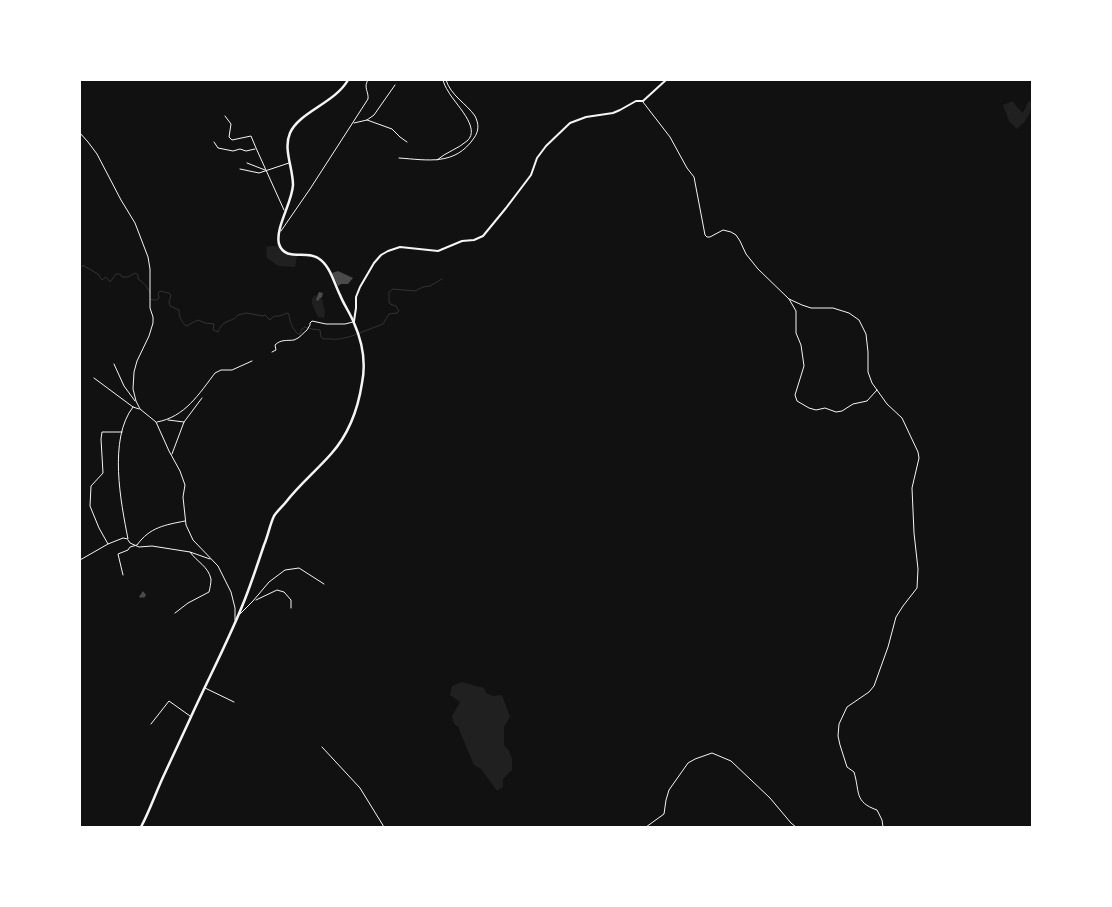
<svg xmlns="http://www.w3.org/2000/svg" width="1112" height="907" viewBox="0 0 1112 907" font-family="Raleway,sans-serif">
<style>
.green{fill:#202020}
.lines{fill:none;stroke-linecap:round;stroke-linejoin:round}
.stream{stroke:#333;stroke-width:1}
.building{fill:#4a4a4a}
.minor{stroke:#f5f5f5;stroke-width:1}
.tertiary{stroke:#f5f5f5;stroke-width:2}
.primary{stroke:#f5f5f5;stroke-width:2.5}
</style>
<rect width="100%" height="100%" fill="#111"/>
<path class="green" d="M1013,101L1016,106L1023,113L1028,102L1032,101C1030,115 1028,119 1017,129L1009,121L1003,105Z
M272,246H280C286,253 289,255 297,256L295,267L278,266L267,258L266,247Z
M315,295L322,299L325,312L324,318L318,317L312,304V299Z
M462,682L484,688L486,693L493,696L502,695L510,717L504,727V745L509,751L512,758V770L503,779V787L497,791L481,769L474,765L460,732L459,727L454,724L452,716L460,702L450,695L452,686Z"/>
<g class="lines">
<path class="stream" d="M80,269L83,265L84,266L98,274L102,280L106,277L110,282L116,274H120L122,277H128L135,273L138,275V279C142,281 148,287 150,293
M150,299C153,300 157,301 159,298L158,293L160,291L169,293L171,295L169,302L170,306L179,310C179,317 181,321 186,326L198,320L205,323L214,324L213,330L218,332C219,330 220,327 222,325C227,320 234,321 238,315L246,313L263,316L265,315L270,320L274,316H280L287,313L289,314C289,320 293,330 298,334H300L302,329L305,327L312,329L320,330L321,337L323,339C328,338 333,340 338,339C342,339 345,337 349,337L383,324L389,314L397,313L399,311L396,306L390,304L389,301V292L393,289L415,291L423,287L430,286L442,279"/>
</g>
<path class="building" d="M338,271L353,278L348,284H341L338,286L332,273Z
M319,292L323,293L322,297L319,299V301L316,300L318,294Z
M143,591L146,595L144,598L142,597L141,598L139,597Z"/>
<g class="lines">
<path class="minor" d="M643,102L670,137L687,168L694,177L705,235L707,237H710L723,230L731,232L736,235L740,241L746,254L758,269L789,299L802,305L811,308H833L849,313L859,320L866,334L868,352V372L872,383L887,404L902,418L918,452L919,458L912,488L914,533L918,569L917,588L903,606L896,617L888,647L874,686L869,692L847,707L839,724L838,736L840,745L847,767L854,772C860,792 854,802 877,810L882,820L883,827
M225,116L231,124L229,137L232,140L251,136L256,148L284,210
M367,120L392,129L400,137L407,142
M354,123L367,120L374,115L395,85
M80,133L88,142L97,154L121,200L135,223L148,257L150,269V308L153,317V323L149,336L137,361L134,372L133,389L136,401L140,409L156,422L169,451L180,471L185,485L183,497L186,525L193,540L218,566L231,592L235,608V620
M214,142L218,148L233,151L240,149L246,151L255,149
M399,158C428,160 455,166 474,138C479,131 479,124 475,116C466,103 451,96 446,80
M437,160C446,152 458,149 467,141C482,128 454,103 448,91C446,88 444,84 443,80
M247,163L265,170
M240,169L259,173L289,163
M281,231L310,189L368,99C369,92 363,87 368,80
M789,299L796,311V333L801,345L804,366L795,395L797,401L809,408L816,410L825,408L836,412L842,411L853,404L867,401L877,390
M272,352L276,350L275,345C281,339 287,341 294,340C300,338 303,333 307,330L310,325V323L312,321L326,324H345L353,322
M114,364L124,386L135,401
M94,378L133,407L139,409
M168,420L184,422
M157,422C185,417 199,394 215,373L221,370H232L252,361
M122,432H102L101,439L103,473L91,486L90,506L99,528L108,544L123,538L128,539C121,503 108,439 133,407
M172,454L184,422L202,398
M128,540L130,543L139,547L152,546L190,552L210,559
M80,560L108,544
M123,575L118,554L128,550L130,547L137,545C150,527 165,525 185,521
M256,600L277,590L284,592L291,600V608
M175,613L188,603L209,592C210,588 211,583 211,579C208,566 197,562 190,552
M240,614L253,601L269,582L285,570L299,568L324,584
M205,688L234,702
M151,724L169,701L190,716
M322,747L360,788L384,827
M646,827L664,814L666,800L669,790L688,763L695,759L712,753L731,761L770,798L791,823L796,827"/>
<path class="tertiary" d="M354,321L356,308V297L360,287L374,263L381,255L388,251L400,247L438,251L462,241L474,240L483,236L506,208L531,175L537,158L546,146L570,123L586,117L613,113L620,110L636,101H643L666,80"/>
<path class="primary" d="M141,827C150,810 156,792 164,775C173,756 181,738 190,719C208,679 229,640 245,599C252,581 258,563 264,545C268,536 270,524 274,516C277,511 282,507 286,502C299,485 316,471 331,454C349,434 358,409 362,383C366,363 362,341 354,323C350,313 344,305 340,295C334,283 330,265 318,258C306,250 285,262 279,244C275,228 292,203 293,185C293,168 283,149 290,133C299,112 335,103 348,80"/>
</g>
<rect width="1112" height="907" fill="none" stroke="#ffffff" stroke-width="162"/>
</svg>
